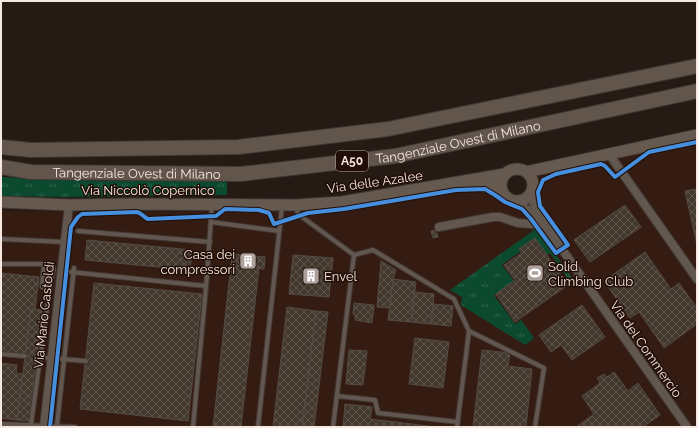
<svg xmlns="http://www.w3.org/2000/svg" width="698" height="428" viewBox="0 0 698 428" font-family="Raleway,sans-serif">
<style>
.built{fill:#351c12}
.grass{fill:url(#grass-tufts)}
.building{fill:url(#building-cross-hatch);stroke:#534b45}
.lines{fill:none;stroke-linecap:round;stroke-linejoin:round}
.lane-casing{stroke:#413833;stroke-width:6}
.street-casing{stroke:#413833;stroke-width:10}
.secondary-casing{stroke:#413833;stroke-width:13}
.highway-casing{stroke:#413833;stroke-width:16}
.lane{stroke:#61574f;stroke-width:4}
.street{stroke:#61574f;stroke-width:8}
.secondary{stroke:#655950;stroke-width:11}
.highway{stroke:#62554c;stroke-width:14}
.cycleway-casing{stroke:#210e07;stroke-width:6}
.cycleway{stroke:#468fdf;stroke-width:4}
.labels{text-anchor:middle;dominant-baseline:central;stroke-width:3;stroke-linejoin:round;paint-order:stroke}
.shield{fill:#210e07;stroke:#b6a6a0;stroke-width:1}
.shield-label{font-size:12px;font-weight:bold;fill:#f6e7e1}
.street-label{font-size:13px;fill:#f6e7e1;stroke:#210e07}
.poi-label{font-size:13px;fill:#f6e7e1;stroke:#210e07;text-anchor:start}
</style>
<defs>
<pattern id="grass-tufts" width="24" height="20" patternUnits="userSpaceOnUse"><rect width="24" height="20" fill="#0c4a2f"/><path d="M3 7l-1-3M5 7V3M7 7l1-3M15 17l-1-3M17 17v-4M19 17l1-3" fill="none" stroke="#30644d"/></pattern>
<pattern id="building-cross-hatch" width="8" height="8" patternUnits="userSpaceOnUse"><rect width="8" height="8" fill="#43382d"/><path d="M0 0l8 8M0 8l8-8" fill="none" stroke="#5f554b"/></pattern>
</defs>
<rect width="100%" height="100%" fill="#261a15"/>
<path class="built" d="M697,135V427H1V211L90,212L297,211L307,214L344,210L455,191L480,190L491,192L496,194L512,206L523,211L530,216L544,236L564,277L536,202L533,182L552,165Z"/>
<path class="grass" d="M1,177L100,181L227,179V195L62,197L1,196Z
M537,228L572,278L569,280L550,253L547,255L521,251L502,265L514,281L494,295L515,324L521,320L534,338L525,345L461,305L462,297L450,290Z"/>
<path class="building" d="M697,189V245L685,191Z
M625,205L641,227L590,262L574,240Z
M436,230L438,237L433,238L431,231Z
M535,238L568,285L515,322L496,294L515,280L504,265L522,253L519,249Z
M87,240L192,250L190,270L85,260Z
M645,252L671,289L679,283L697,308V324L664,348L639,312L630,318L604,281Z
M233,254L265,257L264,269L231,265Z
M293,255L333,258L329,297L289,294Z
M381,261L396,270L393,279L390,308L377,307Z
M231,265L259,268L241,427H213Z
M49,266L56,267L54,279L47,278Z
M1,273L39,277L35,309H31L25,354L1,351Z
M393,279L416,282L411,322L388,320Z
M94,283L202,294L188,421L80,409Z
M414,292L434,294L431,324L411,322Z
M354,303L374,305L372,323L355,320V315L353,314Z
M433,304L453,306L451,326L431,324Z
M582,305L605,337L572,360L561,345L551,352L539,335Z
M287,307L316,311L302,427H273Z
M31,309L42,310L29,421L17,420Z
M316,311L328,312L314,427H302Z
M415,338L449,342L443,388L409,384Z
M349,350L367,351L363,385L346,384Z
M482,350L510,353L508,366L532,369L526,427H473Z
M1,363L17,365L16,373L23,374L17,420L1,418Z
M614,372L628,391L638,383L660,415L643,427H576L594,414L582,396L600,383L597,378L604,374L607,377Z
M345,404L372,407L370,419L437,427H343Z"/>
<g class="lines">
<defs>
<path id="lane" d="M296,206L298,214L354,255L333,427
M211,222L279,231
M78,231L210,242
M1,239L64,242
M354,255L373,250L454,299L469,331
M1,264H44L42,287L50,288
M61,271L206,286
M1,354L25,356
M37,357L86,361
M337,396L375,400L378,413L458,422
M1,424L75,427
M31,424L51,279
M57,425L74,268
M193,427L207,276L212,204
M258,427L282,207
M457,427L469,331L544,368L535,427"/>
<path id="street" d="M609,154L697,279
M531,192L532,200L545,225L687,427
M513,201L528,210L541,222
M439,227L493,217H500L518,223L545,225
M44,427L69,205"/>
<path id="secondary" d="M501 185a16 16 0 1 1 32 0a16 16 0 1 1-32 0Z
M526,172L697,135
M469,184L501,188
M1,202L69,205L130,204L296,205L342,202L505,174"/>
<g id="highway">
<path d="M1,147L31,150L238,147L388,129L697,66"/>
<path id="s1" d="M1,167L31,172L241,174L395,156L697,91"/>
</g>
</defs>
<use href="#lane" class="lane-casing"/>
<use href="#street" class="street-casing"/>
<use href="#secondary" class="secondary-casing"/>
<use href="#highway" class="highway-casing"/>
<use href="#lane" class="lane"/>
<use href="#street" class="street"/>
<use href="#secondary" class="secondary"/>
<use href="#highway" class="highway"/>
<defs>
<path id="cycleway" d="M50,427L71,227L78,217L82,214L137,212C142,213 144,218 148,219L216,216L225,209L259,210L269,213L274,224L308,213L344,209L456,190L485,189L495,195L505,202L522,209L531,219L556,253L568,245L540,206L538,192L543,180L556,174L601,164L605,166L615,177L649,152L697,142"/>
</defs>
<use href="#cycleway" class="cycleway-casing"/>
<use href="#cycleway" class="cycleway"/>
</g>
<defs>
<symbol id="building-square" viewBox="-11 -11 22 22"><rect x="-9" y="-9" width="18" height="18" rx="4" fill="#ad9f9a" stroke="#210e07"/><path d="M-4-6H4V6H1V3H-1V6H-4ZM-2.5-4.3h1.7v1.8h-1.7ZM.8-4.3h1.7v1.8H.8ZM-2.5-1h1.7V.8h-1.7ZM.8-1h1.7V.8H.8Z" fill="#fff"/></symbol>
<symbol id="stadium-square" viewBox="-11 -11 22 22"><rect x="-9" y="-9" width="18" height="18" rx="4" fill="#ad9f9a" stroke="#210e07"/><path d="M0-5a6.5 5 0 1 0 0 10a6.5 5 0 1 0 0-10ZM-3.5-1.8h7v3.6h-7Z" fill="#fff"/></symbol>
</defs>
<g fill-rule="evenodd">
<use href="#building-square" x="238" y="251" width="20" height="20"/>
<use href="#stadium-square" x="525" y="263" width="20" height="20"/>
<use href="#building-square" x="301" y="266" width="20" height="20"/>
</g>
<g class="labels">
<rect class="shield" x="336" y="151" width="32" height="20" rx="3"/>
<g class="shield-label">
<text x="352" y="161">A50</text>
</g>
<g class="street-label">
<text stroke="none"><textPath href="#s1" startOffset="460">Tangenziale Ovest di Milano</textPath></text>
<text stroke="none"><textPath href="#s1" startOffset="136">Tangenziale Ovest di Milano</textPath></text>
<text transform="translate(375 182) rotate(-8)">Via delle Azalee</text>
<text x="148" y="190">Via Niccolò Copernico</text>
<text transform="translate(44 315) rotate(-84)">Via Mario Castoldi</text>
<text transform="translate(646 349) rotate(55)">Via del Commercio</text>
</g>
<g class="poi-label">
<text x="235" y="254" text-anchor="end">Casa dei<tspan x="235" dy="15">compressori</tspan></text>
<text x="548" y="266">Solid<tspan x="548" dy="15">Climbing Club</tspan></text>
<text x="324" y="276">Envel</text>
</g>
</g>
<rect width="698" height="428" fill="none" stroke="#f6e7e1" stroke-width="4"/>
</svg>
